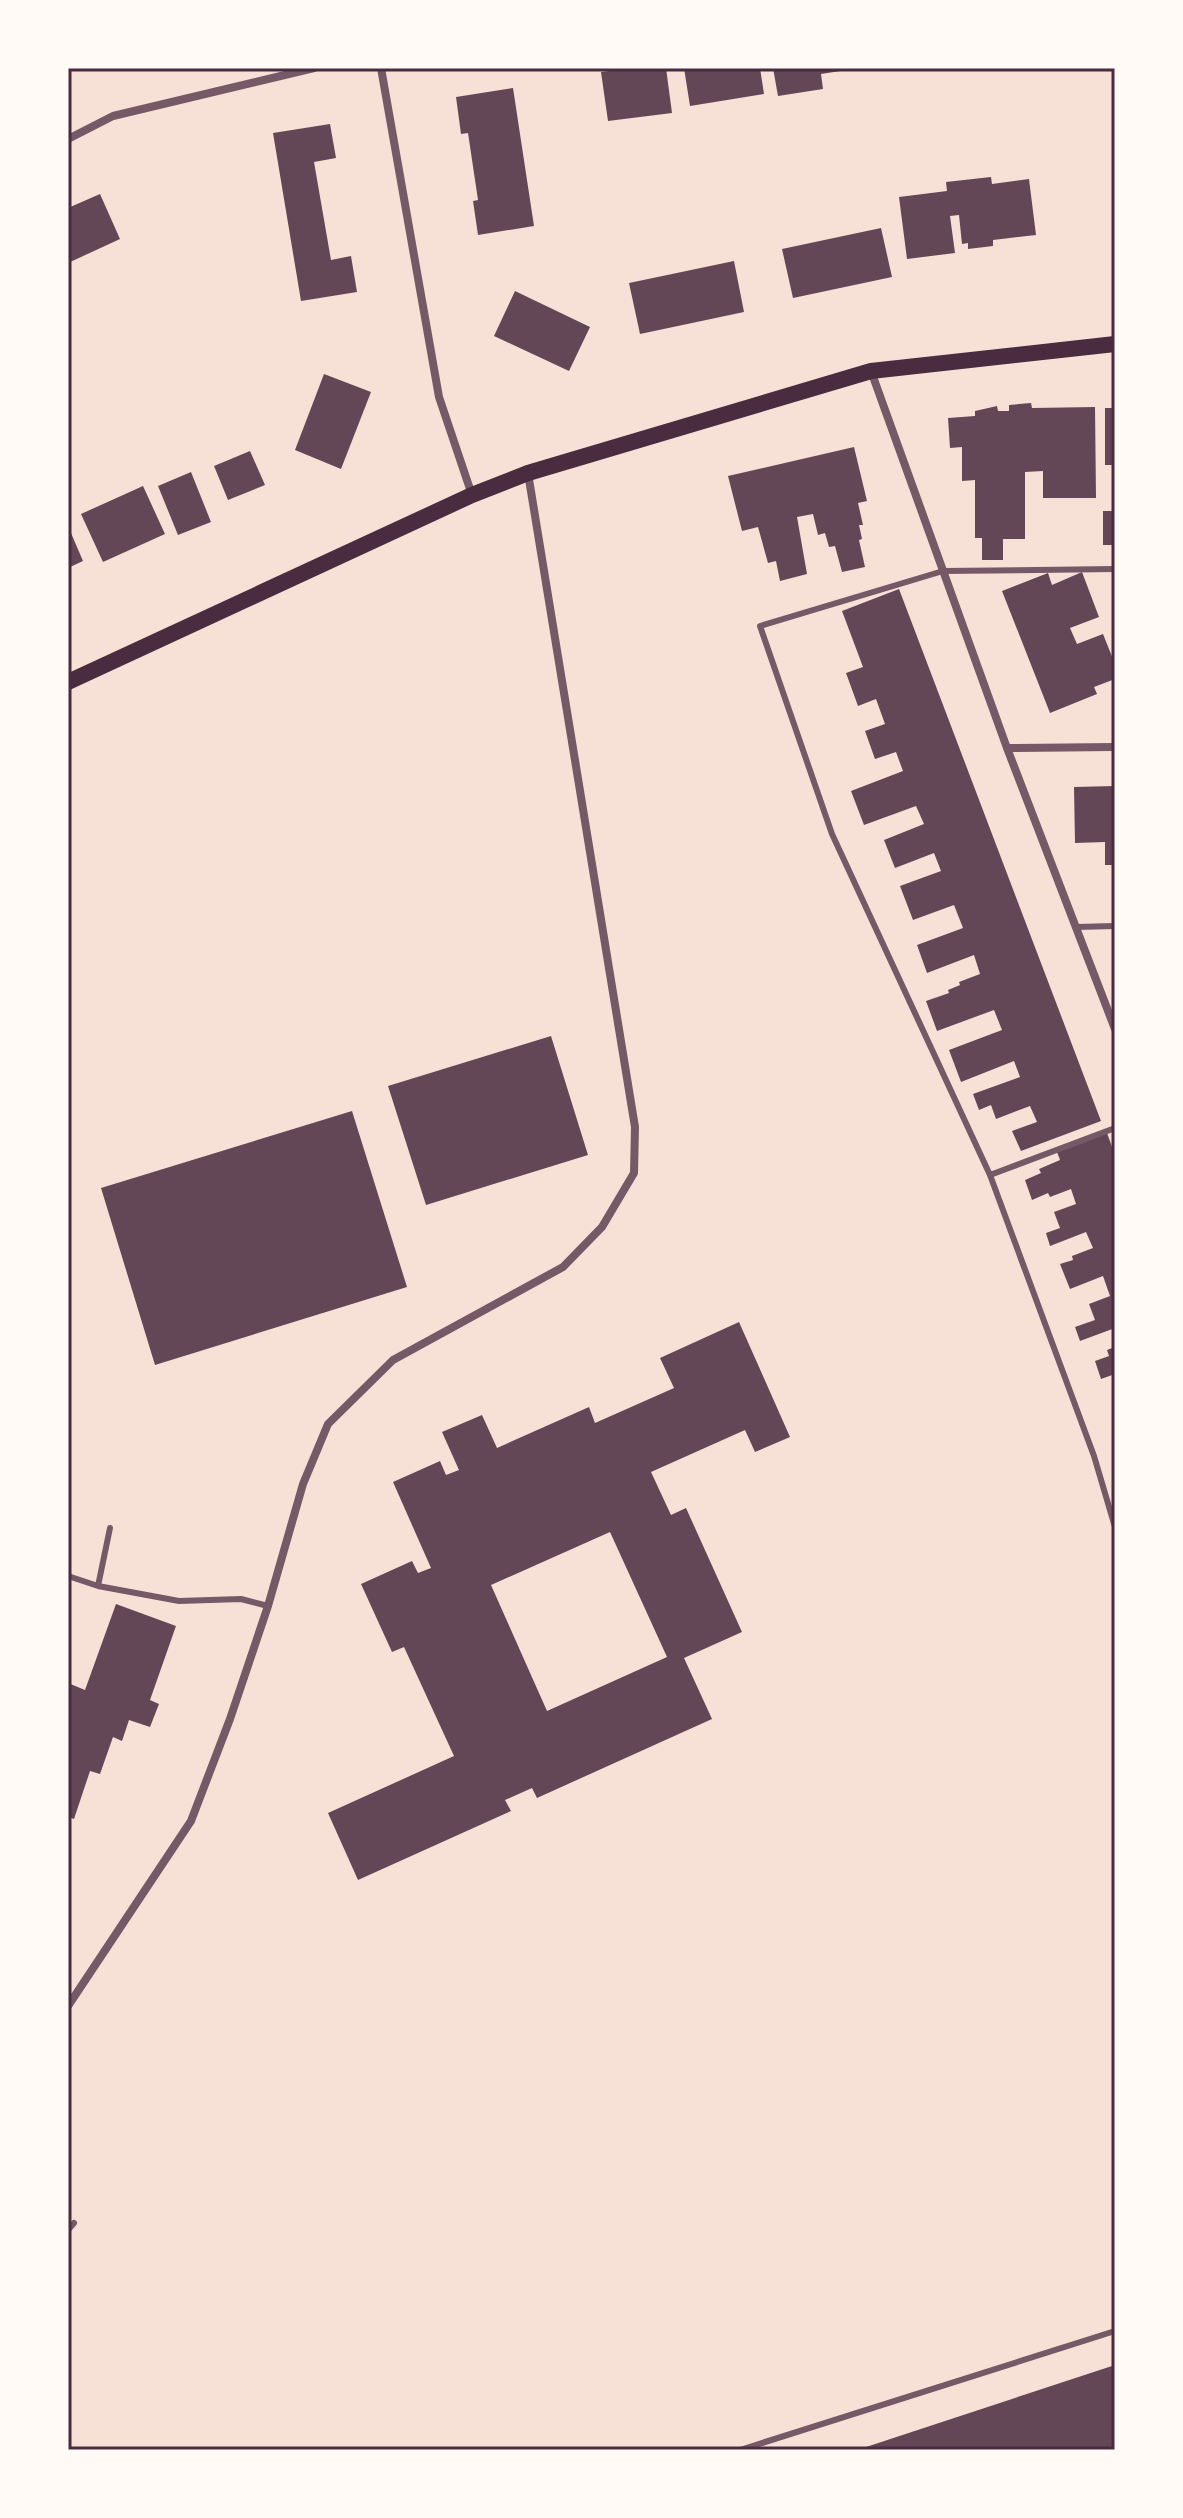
<svg xmlns="http://www.w3.org/2000/svg" width="1183" height="2518" font-family="Lora,serif">
<style>
.building{fill:#644757;fill-rule:evenodd}
.lines{fill:none;stroke-linecap:round;stroke-linejoin:round}
.service{stroke:#755966;stroke-width:6}
.minor{stroke:#755966;stroke-width:8}
.secondary{stroke:#4a2c40;stroke-width:16}
.neatline{fill:none;stroke:#4a2c40;stroke-width:3}
</style>
<rect width="100%" height="100%" fill="#f7e1d7"/>
<path class="building" d="M633 68H666L672 113 608 121 601 72Z
M684 68H760L764 94 690 106Z
M773 68H847V70L821 74 823 89 778 96Z
M513 88 534 226 478 235 473 201 478 200 468 133 461 134 456 97Z
M330 124 336 158 314 162 331 260 351 256 357 292 301 301 273 133Z
M991 177 992 184 1029 179 1036 235 993 240V246L968 249V243L962 244 959 215 950 216 955 253 907 259 899 197 947 191 946 182Z
M100 194 120 239 68 263V208Z
M881 228 892 277 793 298 782 249Z
M734 261 744 312 640 334 629 283Z
M515 291 590 327 569 371 494 336Z
M324 374 371 392 341 469 295 450Z
M1031 403 1032 408 1095 407 1096 498H1043V471L1025 472V539H1003V560H982V538H975V480L962 481V447L950 448 948 418 975 416V411L997 406 998 411H1009V405Z
M1105 408H1115V465H1105Z
M854 447 867 501 858 503 863 525H859L862 539 859 540 865 567 842 572 835 546 829 547 825 533 818 535 813 514 797 517 807 574 780 581 776 561 768 563 758 527 742 531 728 476Z
M250 451 265 485 228 500 214 466Z
M191 472 211 522 178 535 158 486Z
M143 486 165 534 103 562 81 514Z
M1103 511H1115V545H1103Z
M68 526 83 561 68 568Z
M1082 572 1099 617 1070 628 1077 644 1103 634 1115 664V679L1094 687 1097 694 1050 713 1002 591 1048 573 1052 585Z
M899 589 1101 1121 1021 1151 1012 1131 1037 1122 1030 1106 996 1119 991 1105 979 1110 973 1094 1020 1077 1014 1061 961 1082 949 1050 1002 1030 994 1010 937 1031 926 1001 949 993 948 990 960 985 959 982 980 974 974 955 927 973 917 945 963 928 954 905 913 920 900 886 941 871 934 853 895 868 884 840 924 824 916 806 864 825 851 791 903 771 896 752 875 759 865 731 885 724 876 699 858 706 846 673 863 667 842 611Z
M1115 786V865H1105V842L1075 843 1074 787Z
M551 1036 588 1155 426 1205 388 1086Z
M352 1111 407 1287 155 1365 101 1188Z
M1107 1133 1115 1155V1328L1080 1341 1075 1327 1095 1320 1089 1304 1110 1296 1103 1276 1070 1289 1060 1264 1073 1260 1072 1256 1093 1248 1086 1232 1050 1246 1046 1233 1060 1228 1054 1212 1076 1204 1071 1189 1050 1197 1048 1193 1032 1200 1025 1180 1041 1173 1039 1169 1060 1160 1057 1152Z
M739 1322 790 1437 755 1452 745 1430 651 1472 671 1515 686 1508 742 1632 684 1658 712 1719 537 1798 532 1788 505 1800 511 1811 358 1880 328 1813 454 1756 404 1647 392 1652 361 1584 412 1561 418 1573 431 1568 393 1482 440 1461 446 1475 459 1470 442 1432 482 1415 497 1448 589 1407 595 1423 674 1388 660 1358ZM610 1532 667 1657 547 1711 491 1585Z
M1115 1347V1374L1101 1379 1095 1361 1109 1356 1107 1350Z
M116 1604 176 1626 150 1700 159 1704 150 1727 129 1720 122 1741 113 1737 100 1774 90 1771 74 1819 68 1817V1683L85 1690Z
M1115 2365V2450H860V2449Z"/>
<g class="lines">
<path class="service" d="M1115 569 943 571 760 626 832 834 990 1175 1094 1456 1115 1527
M1076 927 1115 926
M990 1175 1115 1128
M68 1576 98 1586 179 1601 241 1599 268 1606
M98 1586 110 1528
M68 2230 74 2223
M740 2450 1115 2331"/>
<path class="minor" d="M381 68 439 397 472 495
M68 139 113 116 314 68
M871 371 1007 748 1115 1029
M1007 748 1115 747
M68 2006 191 1821 230 1719 268 1606 303 1484 328 1424 393 1360 563 1267 602 1227 634 1173 635 1127 528 473"/>
<path class="secondary" d="M68 682 472 495 528 473 871 371 1115 344"/>
</g>
<rect width="1183" height="2518" fill="none" stroke="#fffaf5" stroke-width="140"/>
<rect x="70" y="70" width="1043" height="2378" class="neatline"/>
</svg>
